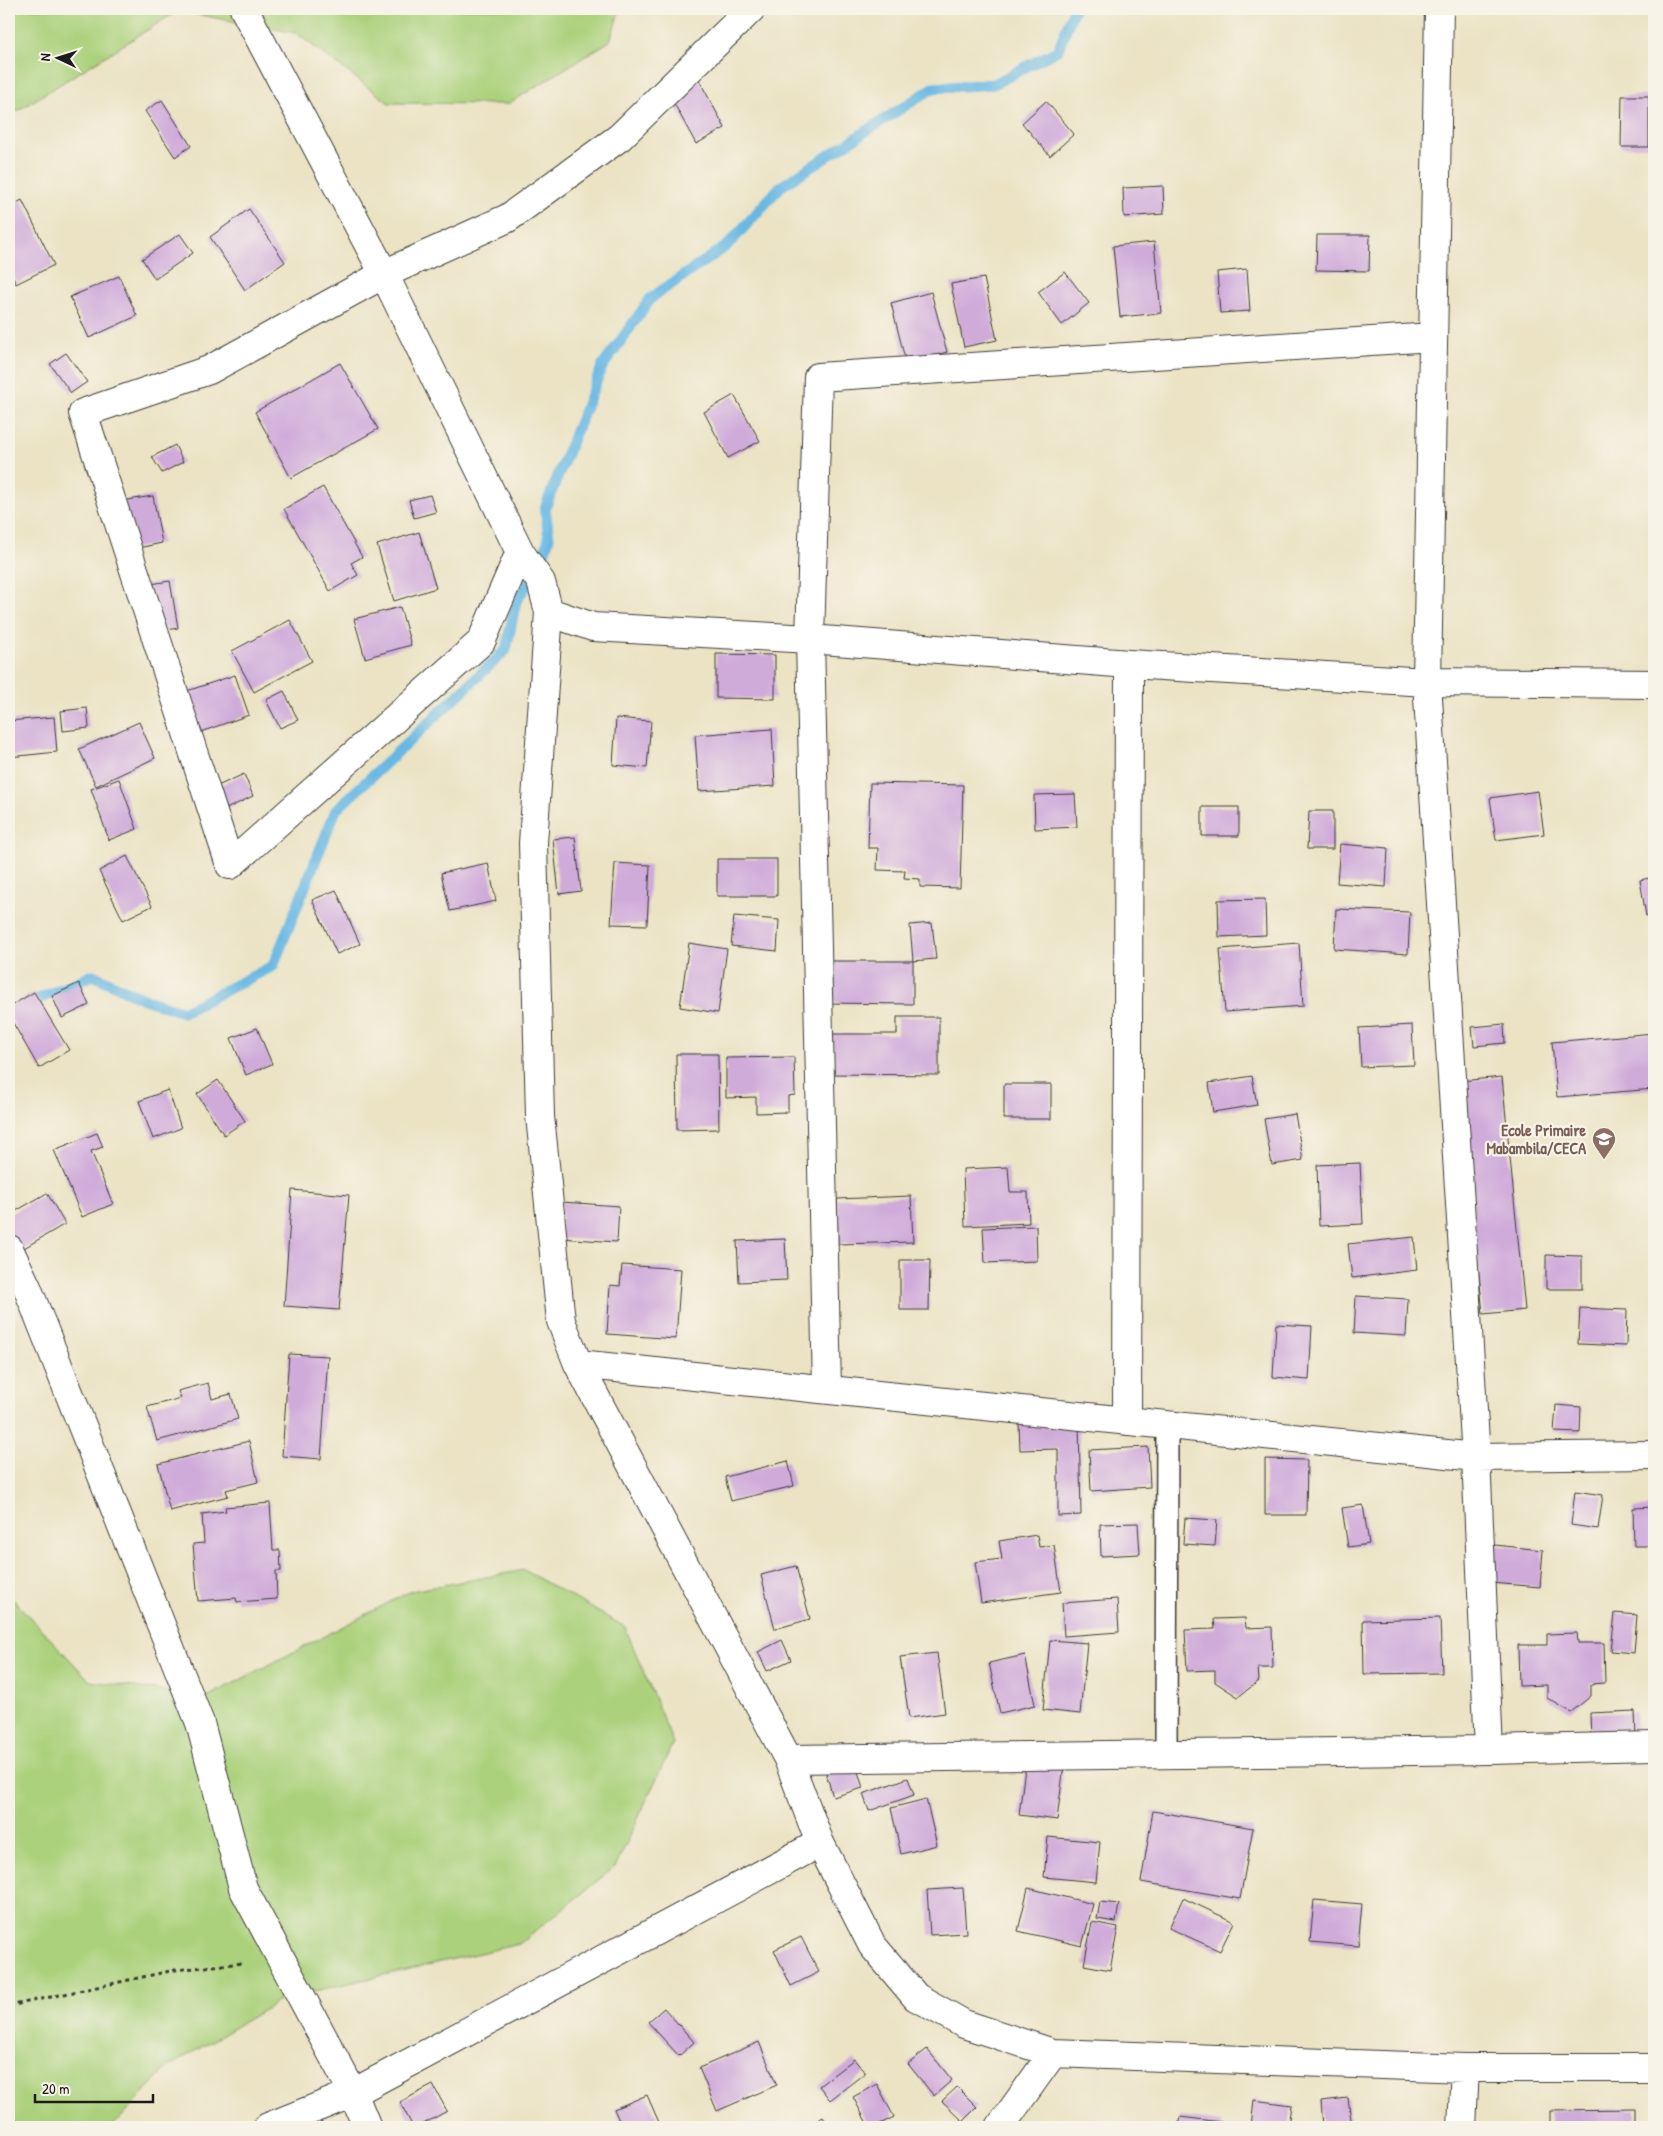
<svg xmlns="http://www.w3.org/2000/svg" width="1663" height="2136" font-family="'Patrick Hand',sans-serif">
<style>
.green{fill:#abd17b;stroke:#64764c}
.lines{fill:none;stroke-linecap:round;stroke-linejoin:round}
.stream{stroke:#68b8e3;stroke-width:11}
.building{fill:#cfabda}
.service-casing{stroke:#3b3a35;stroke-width:24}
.minor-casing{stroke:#3b3a35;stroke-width:30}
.path{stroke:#3b3a35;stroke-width:3;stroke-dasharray:4 4;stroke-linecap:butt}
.service{stroke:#fff;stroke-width:21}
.minor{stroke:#fff;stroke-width:28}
.labels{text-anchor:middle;stroke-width:4.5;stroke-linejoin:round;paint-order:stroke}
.education-label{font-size:16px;font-weight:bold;fill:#785e54;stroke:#f7f3e8;text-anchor:end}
</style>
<rect width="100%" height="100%" fill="#f7f3e8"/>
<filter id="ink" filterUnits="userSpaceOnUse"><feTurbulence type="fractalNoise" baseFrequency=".02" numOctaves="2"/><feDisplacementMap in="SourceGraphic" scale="10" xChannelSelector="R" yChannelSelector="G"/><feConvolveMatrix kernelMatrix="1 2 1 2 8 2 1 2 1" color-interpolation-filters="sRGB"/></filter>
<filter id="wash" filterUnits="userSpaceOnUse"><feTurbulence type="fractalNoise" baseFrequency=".0096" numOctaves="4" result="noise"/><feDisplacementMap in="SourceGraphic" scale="20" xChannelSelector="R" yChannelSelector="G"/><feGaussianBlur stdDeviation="1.12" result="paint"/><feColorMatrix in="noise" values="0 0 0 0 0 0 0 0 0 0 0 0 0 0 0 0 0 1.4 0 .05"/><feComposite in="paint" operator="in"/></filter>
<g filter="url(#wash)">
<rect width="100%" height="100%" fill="#ebe3c4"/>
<path class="green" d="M9 9H620L610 41 508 104 389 103 296 33 178 11 9 116Z
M524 1570 625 1627 673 1743 616 1866 519 1944 284 1998 168 2067 112 2127H9V1595L90 1681 207 1697 411 1591Z"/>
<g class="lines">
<path class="stream" d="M9 1012 93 975 141 998 183 1012 273 966 336 810 506 650 516 601 541 564 549 538 545 508 602 367 651 298 728 245 780 187 933 88 994 84 1058 50 1074 9"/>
</g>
<g id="blocks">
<path class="building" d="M699 80 725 128 696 144 670 96Z
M1622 96H1649V147H1621Z
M162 100 191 146 175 157 145 111Z
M1046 101 1074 134 1050 156 1022 123Z
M1163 186 1164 214 1124 217 1123 188Z
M22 200 54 265 16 284 9 268V207Z
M249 209 285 262 245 290 210 237Z
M180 234 193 253 155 279 142 259Z
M1317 235H1370L1369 271 1316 270Z
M1154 242 1161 313 1120 317 1113 246Z
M1247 269 1250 311 1220 313 1217 272Z
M1065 272 1089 303 1062 325 1038 292Z
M119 276 137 316 89 338 70 297Z
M984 278 997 340 964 347 951 284Z
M931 292 947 352 906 363 891 303Z
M66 353 87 382 71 393 50 364Z
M340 363 378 429 291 478 255 412Z
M734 395 760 441 728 458 704 412Z
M175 445 183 462 162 473 152 457Z
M323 487 362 557 351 563 358 575 330 591 284 509Z
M430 495 436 512 414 518 409 500Z
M153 496 162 543 124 551 115 502Z
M419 532 436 588 394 601 377 545Z
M170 581 178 628 145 634 137 586Z
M400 607 411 645 365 658 354 619Z
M290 620 312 661 254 692 232 651Z
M716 654 775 655V699L716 698Z
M235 675 249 715 192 735 178 694Z
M284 691 298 720 280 728 266 700Z
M87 708 89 728 63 731 61 711Z
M54 717 57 752 9 757V721Z
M616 718 651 721 647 768 613 765Z
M139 722 155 758 96 786 79 749Z
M772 729 775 786 699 791 695 735Z
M244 774 253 796 222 811 211 789Z
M119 779 137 829 109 840 91 789Z
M870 783 963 785 960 888 920 887V879L904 878 905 871 877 870 878 848H868Z
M1538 791 1544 834 1496 840 1490 798Z
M1075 794 1077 827 1035 829 1034 795Z
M1202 807H1239V836H1202Z
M1309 811H1333V849H1307Z
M575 837 581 891 559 894 553 839Z
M1340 844 1388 848 1386 887 1337 883Z
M127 856 152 906 123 920 99 871Z
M717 859H777V896H717Z
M488 863 496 901 450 911 441 873Z
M615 863 650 865 647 925 611 924Z
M1654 877V915L1646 916 1640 880Z
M336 890 360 944 337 954 312 900Z
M1265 899 1266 935 1219 937 1218 900Z
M1336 909 1410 912 1408 954 1334 949Z
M734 916 779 920 777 951 731 946Z
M932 923 936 959 913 961 910 925Z
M689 943 727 949 718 1013 680 1007Z
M1299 943 1303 1006 1225 1012 1220 949Z
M824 961H913V1004L823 1003Z
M79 983 89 1005 62 1018 52 996Z
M34 992 69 1050 39 1068 9 1016V1007Z
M897 1017H939V1075L832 1074V1034H897Z
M1504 1024 1505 1043 1474 1046 1472 1027Z
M1412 1025 1414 1065 1361 1067 1359 1028Z
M257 1028 272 1064 246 1075 231 1038Z
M1654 1033V1089L1557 1097 1552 1042Z
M676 1054H718L719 1129 677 1130Z
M794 1057 795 1095 788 1096V1112L756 1113V1097L726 1098V1058Z
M1252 1076 1257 1105 1213 1112 1209 1083Z
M1502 1077 1525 1310 1483 1314 1460 1081Z
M218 1080 245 1121 224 1135 197 1094Z
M1004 1084H1051V1119H1004Z
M168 1090 181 1128 153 1139 139 1101Z
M1295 1114 1303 1160 1272 1165 1264 1119Z
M97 1133 103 1147 91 1151 113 1204 82 1217 54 1150Z
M1360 1163 1363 1224 1319 1226 1317 1165Z
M1008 1167 1010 1192H1028L1029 1223 965 1226 963 1169Z
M292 1190 349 1195 339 1310 284 1306Z
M47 1193 65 1224 12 1255 9 1249V1215Z
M911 1196 913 1242 838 1244 837 1199Z
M562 1202 619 1206 617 1242 560 1238Z
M1036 1226 1037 1261 985 1263 983 1228Z
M1414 1237 1417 1270 1352 1278 1348 1244Z
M785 1239 787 1280 739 1282 737 1241Z
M1546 1255 1582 1256V1289H1546Z
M900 1260H930L929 1310H900Z
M622 1265 681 1269 676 1339 607 1334 610 1285 620 1286Z
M1356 1296 1408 1299 1406 1336 1354 1333Z
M1580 1308 1627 1310 1626 1346 1578 1344Z
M1276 1324 1312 1326 1309 1380 1273 1377Z
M289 1354 328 1356 321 1459 282 1456Z
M208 1383 212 1399 231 1394 238 1419 157 1441 147 1407 181 1398 178 1391Z
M1556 1405 1581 1407 1580 1433 1554 1432Z
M1079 1423 1081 1515 1058 1516V1449L1020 1450 1019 1424Z
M249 1441 258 1482 226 1490 228 1496 170 1511 158 1464Z
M1148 1447 1150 1487 1091 1491 1089 1450Z
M1265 1459 1307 1460 1306 1515H1265Z
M788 1461 794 1486 731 1501 725 1477Z
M1575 1491 1603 1495 1598 1529 1571 1525Z
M270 1503 273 1550H280L281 1571H276L277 1599 237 1602 236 1598 198 1601 193 1544 204 1543 202 1514 226 1511 225 1507Z
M1363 1505 1369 1544 1348 1547 1342 1508Z
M1654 1507V1546H1634L1633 1508Z
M1185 1518 1217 1520 1215 1546 1183 1544Z
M1138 1523 1140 1554 1101 1556 1100 1524Z
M1037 1535 1039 1547 1054 1545 1061 1592 981 1603 975 1562 1002 1559 999 1541Z
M1494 1545 1543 1550 1540 1587 1491 1583Z
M796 1566 810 1619 775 1629 761 1575Z
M1117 1599 1119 1632 1064 1636 1062 1603Z
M1615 1613 1637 1615 1634 1653 1611 1651Z
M1245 1618 1246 1628 1272 1627 1273 1668H1258L1259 1681 1238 1697 1215 1682V1670L1187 1671 1185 1630 1215 1629 1214 1619Z
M1440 1618 1442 1673 1364 1674 1363 1620Z
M1577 1633 1578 1643H1604L1605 1683 1591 1684V1696L1571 1712 1547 1698V1685L1519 1686 1518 1645H1547V1634Z
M782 1640 791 1660 767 1671 758 1652Z
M1050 1640 1087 1643 1080 1714 1043 1710Z
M937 1653 945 1713 909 1718 900 1657Z
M1025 1655 1035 1705 1000 1713 989 1663Z
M1635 1711 1636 1739 1591 1741 1590 1713Z
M1026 1760 1064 1765 1057 1820 1019 1815Z
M856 1765 863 1788 833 1797 826 1773Z
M908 1778 914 1795 869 1811 863 1794Z
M926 1799 937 1845 901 1854 891 1808Z
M1153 1811 1253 1828 1240 1899 1141 1882Z
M1048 1837 1100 1842 1096 1882 1044 1877Z
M963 1888 966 1933 930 1935 927 1890Z
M1028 1888 1093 1904 1082 1946 1018 1931Z
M1183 1898 1234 1922 1220 1951 1169 1928Z
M1314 1900 1362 1904 1358 1946 1310 1942Z
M1100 1902 1119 1904 1116 1922 1097 1919Z
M1092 1922 1118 1927 1110 1970 1084 1965Z
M801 1937 819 1972 791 1986 774 1950Z
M664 2008 694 2042 679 2056 648 2022Z
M759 2042 777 2085 717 2111 699 2068Z
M927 2049 952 2080 934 2096 908 2064Z
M854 2059 865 2073 830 2100 819 2086Z
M877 2084 894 2117 874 2127H869L853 2097Z
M433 2085 447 2111 418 2127H413L400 2102Z
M957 2087 977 2107 963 2121 942 2101Z
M647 2095 661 2127H622L614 2109Z
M1348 2098 1352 2127H1323L1321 2101Z
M1254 2100 1291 2105 1288 2127H1251Z
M1635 2109V2127H1536V2125H1550V2110Z
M823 2117 829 2127H805Z
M1180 2117 1222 2122 1221 2127H1178Z
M457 2123 459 2127H448Z"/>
</g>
</g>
<g filter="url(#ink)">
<use href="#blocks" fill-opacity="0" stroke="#3b3a35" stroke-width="1"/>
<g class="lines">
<g class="service-casing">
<path id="service" d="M1166 1755 1167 1425"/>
</g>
<g class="minor-casing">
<path id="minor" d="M244 9 384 274 520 552 541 582 549 612 593 627 810 639 1129 664 1427 682 1654 684
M1439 9 1427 682 1476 1457 1489 1750
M520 552 481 642 230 865 83 413 209 370 384 274 508 218 620 137 751 9
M549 612 533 843 540 1116 561 1321 578 1364 788 1759 820 1843 872 1945 916 1997 964 2024 1053 2053 1465 2068H1654
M9 1249 27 1287 200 1723 243 1888 353 2093 367 2127
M578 1364 1476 1457 1654 1455
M827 1389 810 639 818 377 1433 337
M1127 1421 1129 664
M788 1759 1489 1750 1654 1746
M268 2127 353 2093 820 1843
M1000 2127 1053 2053
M1462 2127 1465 2068"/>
</g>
<path class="path" d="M9 2006 175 1970 243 1963"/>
<use href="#service" class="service"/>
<use href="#minor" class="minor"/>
</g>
</g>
<defs>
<g id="school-pin" transform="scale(1.25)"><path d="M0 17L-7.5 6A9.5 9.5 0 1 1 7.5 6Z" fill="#8d6e63" stroke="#f7f3e8"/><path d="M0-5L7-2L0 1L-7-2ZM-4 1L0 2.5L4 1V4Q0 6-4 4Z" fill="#fff"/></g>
</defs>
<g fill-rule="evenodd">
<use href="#school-pin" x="1604" y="1139"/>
</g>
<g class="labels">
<g class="education-label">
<text x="1586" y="1136">Ecole Primaire<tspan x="1586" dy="18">Mabambila/CECA</tspan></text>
</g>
</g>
<rect width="1663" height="2136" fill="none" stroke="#f7f3e8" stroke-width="30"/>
<g transform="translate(58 58) rotate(274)" stroke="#f7f3e8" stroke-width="4" paint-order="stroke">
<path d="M0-4L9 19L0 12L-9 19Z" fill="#1c1c1c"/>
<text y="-8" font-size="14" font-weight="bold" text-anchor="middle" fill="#1c1c1c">N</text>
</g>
<path d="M35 2094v8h118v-8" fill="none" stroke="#1c1c1c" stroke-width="2.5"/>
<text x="42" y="2094" font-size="15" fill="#1c1c1c" stroke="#f7f3e8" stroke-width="4" paint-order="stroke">20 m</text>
</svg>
